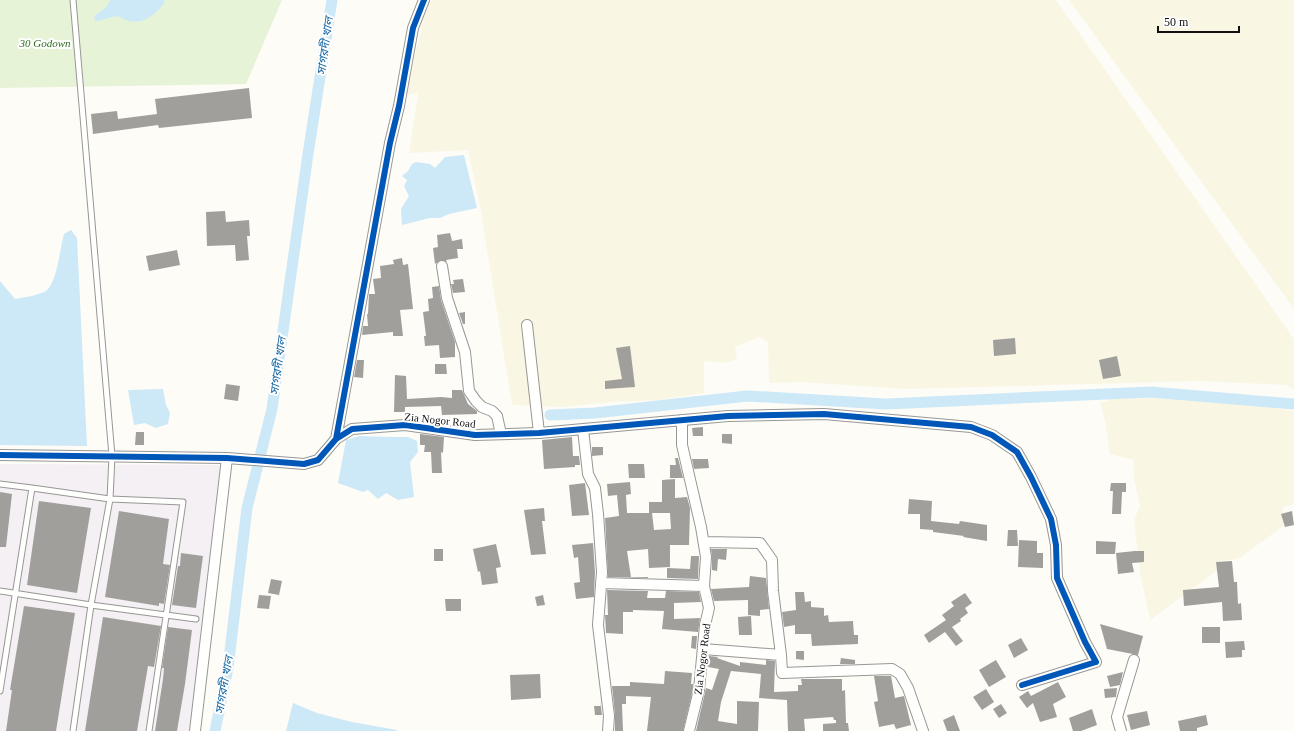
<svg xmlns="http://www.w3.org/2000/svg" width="1294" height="731" font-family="'Times New Roman','Noto Sans Bengali',serif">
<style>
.industrial{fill:#f5f0f3}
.farmland{fill:#f9f7e4}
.green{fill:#e7f3d7}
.water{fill:#cde8f7}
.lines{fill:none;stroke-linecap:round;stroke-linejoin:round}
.canal{stroke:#cde8f7;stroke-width:11}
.building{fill:#a19f9c;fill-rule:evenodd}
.lane-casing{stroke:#979795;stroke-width:7}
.street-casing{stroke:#979795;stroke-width:12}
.lane{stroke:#fffffe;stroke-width:5}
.street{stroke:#fffffe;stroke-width:10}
.cycleway-casing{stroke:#fff;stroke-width:8}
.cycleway{stroke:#0057b8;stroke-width:6}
.labels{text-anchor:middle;stroke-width:4;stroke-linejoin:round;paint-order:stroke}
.park-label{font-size:11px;font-style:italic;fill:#2f6b1f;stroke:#fff}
.street-label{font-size:11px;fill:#111;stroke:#fff}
.water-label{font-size:12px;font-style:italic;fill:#1768a6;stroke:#fff}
</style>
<rect width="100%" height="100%" fill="#fdfcf7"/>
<path class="industrial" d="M0 464 225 465 190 731H0Z"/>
<path class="farmland" d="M432 0H1056L1294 339V390L1288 385 1197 381 906 389 801 382 769 383 768 342 759 337 735 347 737 359 724 363 704 361V393L660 400 611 402 564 407 512 405 480 206 468 150 409 153 418 93 405 95 426 11Z
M1069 0H1294V309Z
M1159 398 1218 400 1268 406 1294 411V504L1282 507 1286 524 1238 559 1218 561V570L1150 620 1140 573 1134 520 1140 506 1134 479 1133 460 1110 454 1105 421 1100 402H1106L1110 399Z"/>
<path class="green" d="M0 0H282L246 84 0 88Z"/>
<path class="water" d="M110 0H162L165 1C155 18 136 29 118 16 110 17 104 20 96 21L94 18C100 8 104 14 110 0Z
M464 155 477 208 449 214 440 218H430L402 225 401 209 409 196 404 186 407 180 402 176 408 171 412 164 416 162 430 164 435 168 445 157Z
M71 230 77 238 87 446 0 445V281L15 299C26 297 36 296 46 291 57 283 60 248 64 234Z
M163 389 166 405 170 413 168 424 156 428 145 423 134 425 128 390Z
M359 436 393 437H408L417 441 418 452 410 462 414 497 398 500 386 493 378 499 368 490 363 492 338 483 346 440Z
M293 703 317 713 352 722 397 730V731H286Z"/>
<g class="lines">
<path class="canal" d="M550 415 595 413 747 396 886 404 1151 392 1294 404
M215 731 228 668 247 508 272 409 308 154 332 0"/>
</g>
<path class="building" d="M249 88 252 118 159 128 158 125 93 134 91 114 117 111 118 119 157 114 155 99Z
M225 211 226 222 249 220 250 236H247L249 260 236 261 235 245 207 246 206 212Z
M450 233 452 241 462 239 463 249H457L458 258 446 260 447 262 441 260 435 264 433 248 438 247 437 235Z
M177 250 180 265 149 271 146 256Z
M402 258 403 265 408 264 413 309 400 310 403 336H393V332L362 335 363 326H368L367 314H368L369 294H375L373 279 381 278 380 266 394 264 393 260Z
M463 279 465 292 453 293 451 284H454L453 280Z
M439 286 441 300 455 342V357L440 358 439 345 425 346 424 336H426L423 312 429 311 428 299 433 298 432 287Z
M465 312V324H463L459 313Z
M1015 338 1016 354 994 356 993 340Z
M630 346 635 387 605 389V381L622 379 616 348Z
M1117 356 1121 376 1103 379 1099 360Z
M357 360H364L363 378 354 377Z
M435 364H446L447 374H435Z
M395 375 406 376 407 399 441 397 452 398V390H462L468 404 477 411V414L442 415 441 406 405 407V412H394Z
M226 384 240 386 238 401 224 399Z
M703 427V436H693L692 428Z
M136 432H144V445H135Z
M420 434 444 437 443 453 441 452 442 473H432L431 452H424L425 445H420Z
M722 434H732V444L722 443Z
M572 437 573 456H579L580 465H575V467L544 469 542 440Z
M592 447H603V455L592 456Z
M675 458H678L683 478H670V465H676Z
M692 459H708L709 468 694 469Z
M628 464H644L645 478H629Z
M675 479V498L687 497 690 508 689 545H670V567L649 568 648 549 627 551 631 577H648V578L608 577 605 518 619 516 617 495 608 496 607 484 630 482 631 494 626 495 627 513H649V502H662V480ZM652 513H670L671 529 654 530Z
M585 483 589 515 572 516 569 485Z
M1111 483H1126V492H1122L1121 514H1112L1113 491H1110Z
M0 492 12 494 6 547H0Z
M909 499 932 501 931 521 959 524 960 521 987 525V541L963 537 964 536 933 532V530L920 529V514H908Z
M39 501 91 508 77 593 27 585Z
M544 508 545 521H542L546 554 531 555 524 510Z
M119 511 169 519 163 564 170 565 164 604 159 603V606L105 597Z
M1292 511 1294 525 1285 527 1281 514Z
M1008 530H1017L1018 546H1007Z
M1019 540 1037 541V553H1043V568L1018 567Z
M1096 541 1116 542 1115 554H1096Z
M593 543 595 572 594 597 576 599 574 583 580 582 578 557 574 558 572 545Z
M496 544 501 567 496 568 498 583 482 585 480 571 478 572 473 549Z
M434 549H443V561H434Z
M711 549H727L726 560 718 559 717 571 712 570V557Z
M1135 551H1144V562L1132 563 1134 572 1118 574 1116 553Z
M181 553 203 556 196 608 172 605 178 566H180Z
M691 556H699L698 579 667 578V568L690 569Z
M1232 561 1234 582H1237L1238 604 1241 603 1242 620 1223 621 1222 602 1184 606 1183 590 1219 587 1216 562Z
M750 576 766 578 769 609 760 610V616L748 615V600L714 601 711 589 749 587Z
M271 579 282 581 279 595 268 593Z
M607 590 648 591 647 598H665L666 591 699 592 701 602 674 603V619L700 618 698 632 662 629 664 611 633 610V612H623V634L606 633 605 615H608Z
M795 592H804L805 602 811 601V607L824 608V616L828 615 829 622 853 621 854 635H858V644L812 646 811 634H795V625L784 627 782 612 796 610Z
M965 593 972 603 965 608 968 613 960 619 961 621 952 627 963 641 956 646 945 632 929 643 924 635 946 620 942 615 954 606 951 602Z
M259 595 271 596 269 609 257 608Z
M543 595 545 605 537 606 535 597Z
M445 599H461V611H446Z
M24 606 75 613 56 731H6L12 690H10Z
M751 616 752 635H739L738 617Z
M103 617 161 626 154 667 148 666 137 731H85Z
M1100 624 1143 636 1138 655 1107 649Z
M168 627 192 630 185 684 177 731H155L163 679 164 668H162Z
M1202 627H1220V643H1202Z
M692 636H697L696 649 691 648Z
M1021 638 1028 650 1014 658 1008 645Z
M1244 641 1245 650H1242V657L1226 658 1225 642Z
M796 651H804V660L796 659Z
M709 656 718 657 717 658 740 666V662L766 665V660L775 661 774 692 798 691V685H802L801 679H842V691L845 690 846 723H848L849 731H823V724L836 723V720H834L833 717 804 719 805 731H788L787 700 759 698 761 674 731 671 721 702 718 721 737 724V701L759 702 758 731H696L706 688 712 690 719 669 708 667Z
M841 658 855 660V664H840Z
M996 660 1006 677 989 687 979 670Z
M665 671 692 673 691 684H693V689L683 731H647L651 697 626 696V704H622L623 731H615V715L612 686H630V682L664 684Z
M1123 672 1120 685 1110 687 1107 676Z
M540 674 541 698 511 700 510 675Z
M874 676H891L895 698 904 696 911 725 896 729 894 724 879 727 874 702 878 701Z
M1058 682 1066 697 1053 704 1057 717 1040 722 1033 703 1027 708 1019 697 1028 691 1031 696Z
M1117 688 1116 697 1105 698 1104 689Z
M986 689 994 702 982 710 973 697Z
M600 700 602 715H595L594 706H601Z
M1001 704 1007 713 999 718 993 709Z
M1092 709 1097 725 1081 731H1073L1069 718Z
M1147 711 1150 725 1131 730 1127 715Z
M954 715 960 731H947L943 720Z
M1206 715 1208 725 1197 728V731H1180L1178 721Z"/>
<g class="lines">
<g class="lane-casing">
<path id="lane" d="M73 0 112 456 110 499 91 605 73 731
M0 484 32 488 110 499 183 502 149 731
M0 591 91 605 196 619
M0 691 32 488"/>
</g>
<g class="street-casing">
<path id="street" d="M442 266 447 298 465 352 469 391 476 401 482 407 492 411 497 416 501 434
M527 325 539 433
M682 420V445L701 527 706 557 704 586 709 608 705 625 699 690 689 731
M583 429 588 474 595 488 598 514 602 572 598 625 609 716 608 731
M336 439 390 143 399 106 413 28 424 0
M0 455 227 458 304 464 318 460 336 439 352 429 405 425 475 435 539 433 728 416 824 414 971 427 992 435 1017 452 1031 477 1051 519 1056 545 1057 578 1085 642 1096 662 1022 685
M704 542 760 543 772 560 773 591 781 655 782 673 892 669 900 674 908 688 923 731
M601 583 704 586
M703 649 781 655
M195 731 227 458
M1121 731 1117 717 1134 660"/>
</g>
<use href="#lane" class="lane"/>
<use href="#street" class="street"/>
<g class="cycleway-casing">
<path id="cycleway" d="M336 439 390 143 399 106 413 28 424 0
M0 455 227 458 304 464 318 460 336 439 352 429 405 425 475 435 539 433 728 416 824 414 971 427 992 435 1017 452 1031 477 1051 519 1056 545 1057 578 1085 642 1096 662 1022 685"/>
</g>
<use href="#cycleway" class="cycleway"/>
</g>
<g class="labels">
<g class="park-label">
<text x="45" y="47">30 Godown</text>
</g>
<g class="street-label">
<text transform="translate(440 420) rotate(6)" y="4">Zia Nogor Road</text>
<text transform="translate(702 659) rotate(-83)" y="4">Zia Nogor Road</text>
</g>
<g class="water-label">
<text transform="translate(325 46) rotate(-82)" y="4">সাগরদী খাল</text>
<text transform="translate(278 366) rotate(-82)" y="4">সাগরদী খাল</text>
<text transform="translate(224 685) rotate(-80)" y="4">সাগরদী খাল</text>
</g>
</g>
<path d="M1158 26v6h81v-6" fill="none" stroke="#111111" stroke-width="2"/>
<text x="1164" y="26" font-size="12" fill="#111111" stroke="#ffffff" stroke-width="3" paint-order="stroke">50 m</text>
</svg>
